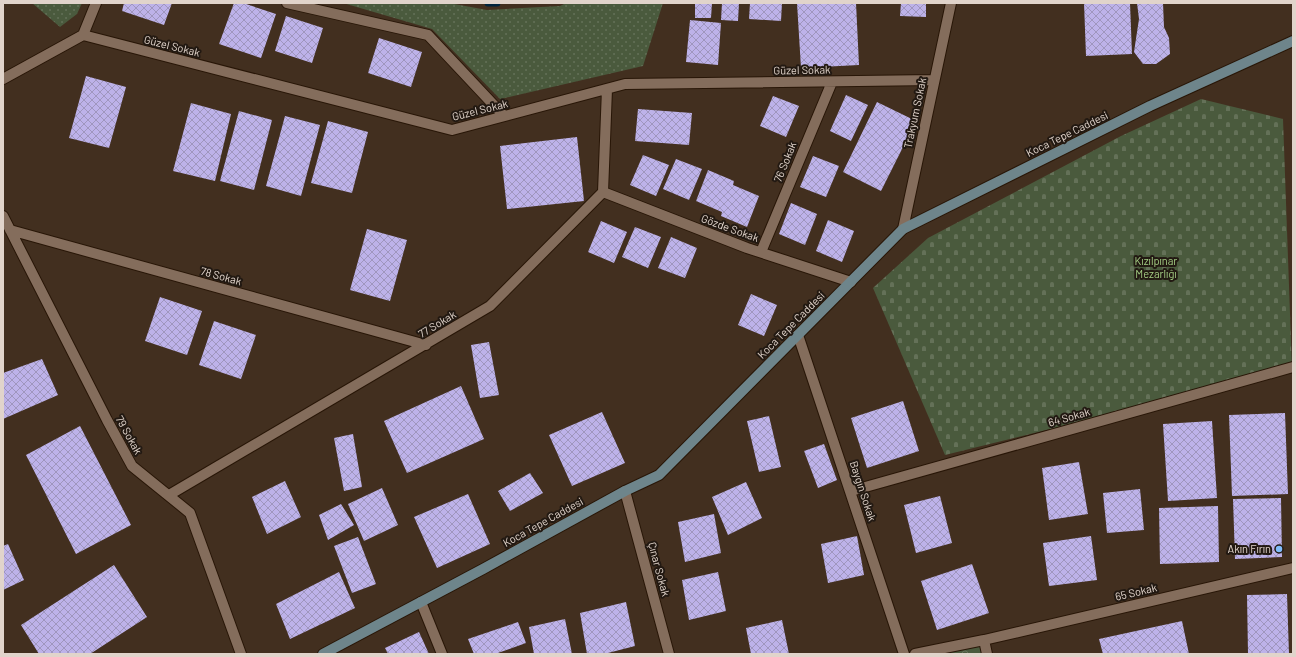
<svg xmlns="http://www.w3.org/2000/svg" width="1296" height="657" font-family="Barlow,sans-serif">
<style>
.grass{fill:url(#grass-dots)}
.cemetery{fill:url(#cemetery-stones)}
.park{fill:url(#park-crowns)}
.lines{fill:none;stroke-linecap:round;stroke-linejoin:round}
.stream{stroke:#00233c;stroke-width:7}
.building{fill:url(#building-cross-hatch)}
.street-casing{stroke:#281607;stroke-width:12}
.secondary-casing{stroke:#281607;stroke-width:12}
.street{stroke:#846d5c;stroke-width:10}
.secondary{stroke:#6e858b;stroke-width:10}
.poi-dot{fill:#81bdfa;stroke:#221912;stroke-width:1.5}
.labels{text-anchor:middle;stroke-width:4;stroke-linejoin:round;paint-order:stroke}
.street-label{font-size:11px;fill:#e1d4cb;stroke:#221912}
.park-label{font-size:11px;fill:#a5cf85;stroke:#221912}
.poi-label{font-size:11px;fill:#e1d4cb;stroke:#221912;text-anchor:end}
</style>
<defs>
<pattern id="grass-dots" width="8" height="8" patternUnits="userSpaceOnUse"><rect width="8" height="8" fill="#4a5a3d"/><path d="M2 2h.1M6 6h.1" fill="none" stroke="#647158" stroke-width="1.8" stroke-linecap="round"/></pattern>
<pattern id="cemetery-stones" width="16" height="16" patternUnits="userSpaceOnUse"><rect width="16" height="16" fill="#4a5a3d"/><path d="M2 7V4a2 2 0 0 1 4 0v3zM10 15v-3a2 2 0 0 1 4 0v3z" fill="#647158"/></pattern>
<pattern id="park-crowns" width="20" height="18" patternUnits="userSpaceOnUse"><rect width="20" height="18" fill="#4a5a3d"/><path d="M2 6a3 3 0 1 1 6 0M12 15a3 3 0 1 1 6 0" fill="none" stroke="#647158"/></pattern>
<pattern id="building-cross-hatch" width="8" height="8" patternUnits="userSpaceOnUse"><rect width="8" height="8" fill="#bdb2e9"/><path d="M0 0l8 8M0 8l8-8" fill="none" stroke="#9f96be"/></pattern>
</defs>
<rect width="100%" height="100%" fill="#422f1f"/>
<path class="grass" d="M32 3H82L77 14 60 27Z
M343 3H449L487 10 560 6 566 3H663L643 66 500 99 432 29Z"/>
<path class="cemetery" d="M1201 99 1283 119 1292 369 945 455 873 288 928 238 1121 136Z"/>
<path class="park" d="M984 640 987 654H915Z"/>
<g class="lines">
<path class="stream" d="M488 3H497"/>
</g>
<path class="building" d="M124 3H172L164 25 122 11Z
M234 3H243L276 14 261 58 219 44Z
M695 3H712L711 18H695Z
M722 3H739L738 21 721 20Z
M750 3H782L781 21 749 19Z
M797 3H856L859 65 801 68Z
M901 3H926V17L900 16Z
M1084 3H1130L1132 54 1086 56Z
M1137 3H1163L1164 27 1169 38 1170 54 1156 64H1143L1134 52 1139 19Z
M286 16 323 28 312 63 275 51Z
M690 20 721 23 718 65 686 62Z
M379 38 422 52 411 87 368 73Z
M86 76 126 87 109 148 69 138Z
M846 95 868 105 851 141 830 131Z
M773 96 799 106 786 137 760 126Z
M877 102 916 121 881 191 843 172Z
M191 103 231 114 215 181 173 171Z
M638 109 692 113 689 145 635 141Z
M239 111 272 120 254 190 220 181Z
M285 116 320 125 301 196 266 186Z
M328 121 368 132 352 193 311 183Z
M577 137 584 201 507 209 500 146Z
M643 155 669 165 656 196 630 185Z
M813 156 839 166 826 197 800 187Z
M676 159 702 169 689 200 663 189Z
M708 170 734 181 733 185 759 196 747 227 721 216 722 212 696 201Z
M791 203 817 214 805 245 779 234Z
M828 220 854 231 842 262 816 251Z
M601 221 627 232 614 263 588 252Z
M635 227 661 237 648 268 622 257Z
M367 229 407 240 390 301 350 290Z
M671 237 697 248 685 278 658 268Z
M751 294 777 305 764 336 738 325Z
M160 297 202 311 187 355 145 341Z
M214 321 256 335 241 379 199 365Z
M489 342 499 395 480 398 471 345Z
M42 359 58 395 3 419V373Z
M461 386 484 439 407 473 384 421Z
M903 401 919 451 867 468 851 418Z
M602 412 625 463 572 486 549 435Z
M1285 413 1288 494 1232 496 1229 415Z
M769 416 781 467 759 472 747 421Z
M1212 421 1217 498 1168 501 1163 424Z
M80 426 131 525 76 554 26 455Z
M353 434 362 487 344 491 334 438Z
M824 444 837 480 818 488 804 451Z
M1079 462 1088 514 1049 520 1042 468Z
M530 473 543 493 510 511 498 491Z
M285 481 301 517 267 534 252 497Z
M746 482 762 518 728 535 712 497Z
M382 488 398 525 364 541 348 504Z
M1140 489 1144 530 1107 533 1103 493Z
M468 494 490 544 437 568 414 517Z
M940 496 952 543 916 553 904 505Z
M1281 498 1282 557 1235 559 1233 499Z
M341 504 354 525 328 540 319 515Z
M1218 506 1219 562 1160 564 1159 508Z
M714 514 721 553 685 562 678 522Z
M857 536 864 575 828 583 821 544Z
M1091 536 1097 580 1049 586 1043 543Z
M358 537 376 584 352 593 334 546Z
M8 544 24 580 3 590V546Z
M972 564 989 613 937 630 921 581Z
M114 565 147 617 90 654H39L21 625Z
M339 572 355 608 290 639 276 604Z
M718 572 726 611 689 620 682 580Z
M1287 594 1289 654H1248L1247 595Z
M626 602 635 646 604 654H587L580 613Z
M565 619 572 654H534L529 627Z
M782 620 789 654H751L746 628Z
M1182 621 1189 654H1103L1099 639Z
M518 622 526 643 495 654H474L468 639Z
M419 632 429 654H388L385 648Z"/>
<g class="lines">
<g class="street-casing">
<path id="street" d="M287 3 428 35 504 116
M83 35 96 3
M3 79 83 35 452 130 625 84 934 80
M603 192 747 248 851 282
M3 216 107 420 132 466 190 513 241 654
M903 229 951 3
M10 230 426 345
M761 252 832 82
M798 335 904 654
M625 491 669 654
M851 491 1293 367
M169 495 490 306 603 192 607 89
M421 602 442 654
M984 640 987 654
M915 654 984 640 1293 568"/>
</g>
<g class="secondary-casing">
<path id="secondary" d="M323 654 483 569 625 491 659 475 903 229 1150 106 1293 41"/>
</g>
<use href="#street" class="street"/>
<use href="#secondary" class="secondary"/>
</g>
<circle class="poi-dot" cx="1279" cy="549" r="4"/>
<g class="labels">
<g class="street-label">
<text transform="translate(172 46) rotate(14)" y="4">Güzel Sokak</text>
<text transform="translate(802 70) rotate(-1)" y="4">Güzel Sokak</text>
<text transform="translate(480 110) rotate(-14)" y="4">Güzel Sokak</text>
<text transform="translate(915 113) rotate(-78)" y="4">Trakyum Sokak</text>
<text transform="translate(1067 134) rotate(-26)" y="4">Koca Tepe Caddesi</text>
<text transform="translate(785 162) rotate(-68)" y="4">76 Sokak</text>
<text transform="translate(730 228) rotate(20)" y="4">Gözde Sokak</text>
<text transform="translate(221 276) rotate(15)" y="4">78 Sokak</text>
<text transform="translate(437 324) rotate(-31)" y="4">77 Sokak</text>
<text transform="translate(791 325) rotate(-45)" y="4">Koca Tepe Caddesi</text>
<text transform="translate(1069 417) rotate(-16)" y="4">64 Sokak</text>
<text transform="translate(129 435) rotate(61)" y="4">79 Sokak</text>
<text transform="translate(863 491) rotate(72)" y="4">Baygın Sokak</text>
<text transform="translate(543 522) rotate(-29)" y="4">Koca Tepe Caddesi</text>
<text transform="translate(659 569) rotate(75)" y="4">Çınar Sokak</text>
<text transform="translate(1136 592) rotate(-13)" y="4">65 Sokak</text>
</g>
<g class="park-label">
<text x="1156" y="265">Kızılpınar<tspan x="1156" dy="13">Mezarlığı</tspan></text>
</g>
<g class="poi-label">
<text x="1271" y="553">Akın Fırın</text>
</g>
</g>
<rect width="1296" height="657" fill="none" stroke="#e1d4cb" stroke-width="8"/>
</svg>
